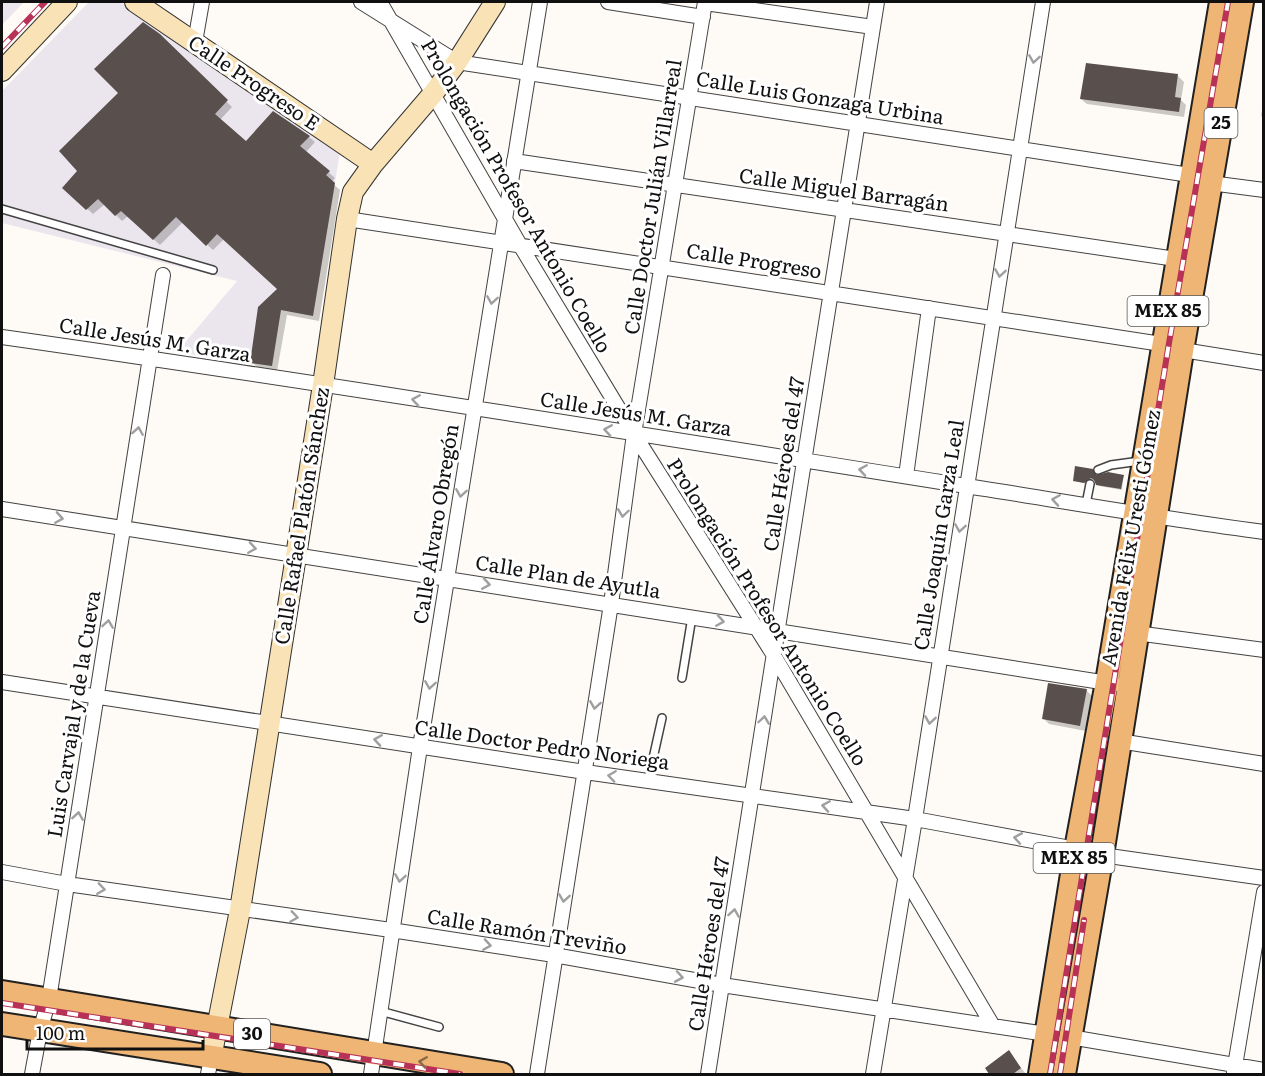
<svg xmlns="http://www.w3.org/2000/svg" width="1265" height="1076" font-family="Literata,serif">
<style>
.industrial{fill:#ebe6ee}
.shadow{fill:#0003}
.building{fill:#594f4d}
.lines{fill:none;stroke-linecap:round;stroke-linejoin:round}
.lane-casing{stroke:#434343;stroke-width:10}
.street-casing{stroke:#434343;stroke-width:16}
.secondary-casing{stroke:#323232;stroke-width:22}
.primary-casing{stroke:#212121;stroke-width:26}
.lane{stroke:#fff;stroke-width:7}
.street{stroke:#fff;stroke-width:14}
.secondary{stroke:#f9e2b5;stroke-width:20}
.primary{stroke:#efb574;stroke-width:22}
.rail-casing{stroke:#b83156;stroke-width:6}
.rail{stroke:#fff;stroke-width:4;stroke-dasharray:11;stroke-linecap:butt}
.oneway{stroke:#9f9f9f}
.oneway2{stroke:#8b6b47}
.labels{text-anchor:middle;stroke-width:6;stroke-linejoin:round;paint-order:stroke}
.shield{fill:#fff;stroke:#585858;stroke-width:1.5}
.shield-label{font-size:18px;font-weight:bold;fill:#101010}
.street-label{font-size:20px;fill:#101010;stroke:#fff}
</style>
<rect width="100%" height="100%" fill="#fefaf5"/>
<path class="industrial" d="M2 2H24L2 25Z
M89 2H120L340 152 313 316 281 310 272 366 177 352 237 281 2 223V91Z"/>
<path class="shadow" d="M159 35 232 107 220 120 246 143 309 137 315 142 306 152 335 178 331 182 340 190 319 321 287 315 277 371 258 368 252 362 279 289 224 239 213 250 183 222 160 245 128 216 122 221 105 204 93 214 70 193 79 171 120 93Z
M1178 76 1184 82 1181 100 1186 105 1184 117 1087 104 1081 99Z
M1264 99V118L1261 116Z
M1123 476 1122 490 1099 486 1093 479 1086 484 1074 480 1097 477Z
M1086 690 1092 696 1086 731 1049 724 1043 718Z
M1008 1052 1026 1074H990L987 1069Z"/>
<path class="building" d="M143 22 160 34 228 100 215 114 246 141 273 111 310 136 300 146 330 171 326 175 335 183 313 316 281 310 272 366 250 363 258 307 277 289 217 234 206 246 176 217 153 240 121 211 115 216 98 199 86 210 62 188 77 171 59 151 118 93 94 69Z
M1086 63 1178 74 1175 97 1181 98 1179 112 1080 99Z
M1075 466 1093 469 1097 475 1108 472 1124 475 1121 489 1096 485 1094 480 1091 478 1084 483 1073 481Z
M1048 683 1087 689 1080 726 1042 719Z
M1009 1050 1021 1068 1013 1074H989L985 1068Z"/>
<g class="lines">
<g class="lane-casing">
<path id="lane" d="M2 209 213 270
M1098 470 1111 465 1140 461
M1086 504 1090 484
M682 678 692 617
M648 781 662 718
M380 1011 439 1027"/>
</g>
<g class="street-casing">
<path id="street" d="M361 2 457 62 1183 174
M380 2 520 245 634 434 773 654 993 1026
M608 2 703 17
M705 3 873 27
M195 42 202 2
M514 161 1169 258
M1218 184 1264 190
M347 219 1155 343
M2 337C317 382 632 433 947 483 1052 499 1157 518 1264 532
M1189 351 1264 363
M906 476 929 308
M2 509 1114 684
M1136 633 1264 650
M2 682 585 772 915 819 1076 849
M1119 741 1264 764
M1102 855 1264 878
M2 872 67 884 391 930 554 955 722 985 1046 1034
M1070 1037 1264 1070
M1234 1072 1264 892
M32 1074 40 1031 49 999 163 275
M208 1074 211 1058
M371 1074 420 747 540 2
M537 1074 611 604 634 434 705 2
M708 1074C765 717 819 359 877 2
M873 1074 915 819 1043 2"/>
</g>
<g class="secondary-casing">
<path id="secondary" d="M135 2 373 164
M2 71 67 2
M211 1058 240 910 323 385 347 219 353 192 373 164 432 95 457 62 495 2"/>
</g>
<g class="primary-casing">
<path id="primary" d="M2 992 502 1074
M2 1024 320 1074
M1040 1074 1076 849 1107 682 1221 2
M1064 1074 1102 855 1183 345 1242 2"/>
</g>
<use href="#lane" class="lane"/>
<use href="#street" class="street"/>
<use href="#secondary" class="secondary"/>
<use href="#primary" class="primary"/>
<g class="rail-casing">
<path id="rail" d="M2 47 45 2
M2 1003 460 1074
M1050 1074 1168 349 1228 2
M1060 1074 1084 920"/>
</g>
<use href="#rail" class="rail"/>
</g>
<defs><path id="oneway-chevron" d="M-2-3.5L2.5 0L-2 3.5" fill="none" stroke-width="1.6" stroke-linecap="round" stroke-linejoin="round" transform="scale(1.5)"/></defs>
<g class="oneway">
<use href="#oneway-chevron" transform="translate(1034 59) rotate(99)"/>
<use href="#oneway-chevron" transform="translate(1000 273) rotate(99)"/>
<use href="#oneway-chevron" transform="translate(492 300) rotate(99)"/>
<use href="#oneway-chevron" transform="translate(416 400) rotate(-171)"/>
<use href="#oneway-chevron" transform="translate(608 430) rotate(-171)"/>
<use href="#oneway-chevron" transform="translate(138 431) rotate(-81)"/>
<use href="#oneway-chevron" transform="translate(863 470) rotate(-171)"/>
<use href="#oneway-chevron" transform="translate(461 493) rotate(99)"/>
<use href="#oneway-chevron" transform="translate(1056 500) rotate(-171)"/>
<use href="#oneway-chevron" transform="translate(623 513) rotate(98)"/>
<use href="#oneway-chevron" transform="translate(59 518) rotate(9)"/>
<use href="#oneway-chevron" transform="translate(960 528) rotate(99)"/>
<use href="#oneway-chevron" transform="translate(252 548) rotate(9)"/>
<use href="#oneway-chevron" transform="translate(486 584) rotate(9)"/>
<use href="#oneway-chevron" transform="translate(720 621) rotate(9)"/>
<use href="#oneway-chevron" transform="translate(108 624) rotate(-81)"/>
<use href="#oneway-chevron" transform="translate(430 685) rotate(99)"/>
<use href="#oneway-chevron" transform="translate(595 705) rotate(99)"/>
<use href="#oneway-chevron" transform="translate(764 720) rotate(-82)"/>
<use href="#oneway-chevron" transform="translate(930 720) rotate(99)"/>
<use href="#oneway-chevron" transform="translate(378 740) rotate(-171)"/>
<use href="#oneway-chevron" transform="translate(612 776) rotate(-172)"/>
<use href="#oneway-chevron" transform="translate(826 806) rotate(-171)"/>
<use href="#oneway-chevron" transform="translate(78 816) rotate(-81)"/>
<use href="#oneway-chevron" transform="translate(1018 838) rotate(-170)"/>
<use href="#oneway-chevron" transform="translate(400 878) rotate(99)"/>
<use href="#oneway-chevron" transform="translate(101 889) rotate(8)"/>
<use href="#oneway-chevron" transform="translate(564 898) rotate(99)"/>
<use href="#oneway-chevron" transform="translate(734 913) rotate(-81)"/>
<use href="#oneway-chevron" transform="translate(294 917) rotate(8)"/>
<use href="#oneway-chevron" transform="translate(487 945) rotate(9)"/>
<use href="#oneway-chevron" transform="translate(679 977) rotate(10)"/>
</g>
<use class="oneway2" href="#oneway-chevron" transform="translate(423 1062) rotate(-171)"/>
<g class="labels">
<g class="shield">
<rect x="1204.5" y="108" width="33" height="30" rx="4.5"/>
<rect x="1127.5" y="296" width="81" height="30" rx="4.5"/>
<rect x="1033.5" y="843" width="81" height="30" rx="4.5"/>
<rect x="234" y="1019" width="36" height="30" rx="4.5"/>
</g>
<g class="shield-label">
<text x="1221" y="129">25</text>
<text x="1168" y="317">MEX 85</text>
<text x="1074" y="864">MEX 85</text>
<text x="252" y="1040">30</text>
</g>
<g class="street-label">
<text transform="translate(254 83) rotate(34)" y="7">Calle Progreso E</text>
<text transform="translate(820 98) rotate(9)" y="7">Calle Luis Gonzaga Urbina</text>
<text transform="translate(844 190) rotate(8)" y="7">Calle Miguel Barragán</text>
<text transform="translate(516 196) rotate(60)" y="7">Prolongación Profesor Antonio Coello</text>
<text transform="translate(653 197) rotate(-81)" y="7">Calle Doctor Julián Villarreal</text>
<text transform="translate(754 261) rotate(9)" y="7">Calle Progreso</text>
<text transform="translate(155 340) rotate(9)" y="7">Calle Jesús M. Garza</text>
<text transform="translate(636 414) rotate(9)" y="7">Calle Jesús M. Garza</text>
<text transform="translate(784 464) rotate(-81)" y="7">Calle Héroes del 47</text>
<text transform="translate(302 516) rotate(-81)" y="7">Calle Rafael Platón Sánchez</text>
<text transform="translate(436 524) rotate(-81)" y="7">Calle Álvaro Obregón</text>
<text transform="translate(939 535) rotate(-81)" y="7">Calle Joaquín Garza Leal</text>
<text transform="translate(1131 538) rotate(-80)" y="7">Avenida Félix Uresti Gómez</text>
<text transform="translate(568 577) rotate(9)" y="7">Calle Plan de Ayutla</text>
<text transform="translate(767 612) rotate(58)" y="7">Prolongación Profesor Antonio Coello</text>
<text transform="translate(74 714) rotate(-81)" y="7">Luis Carvajal y de la Cueva</text>
<text transform="translate(542 745) rotate(8)" y="7">Calle Doctor Pedro Noriega</text>
<text transform="translate(527 932) rotate(9)" y="7">Calle Ramón Treviño</text>
<text transform="translate(709 944) rotate(-81)" y="7">Calle Héroes del 47</text>
</g>
</g>
<rect width="1265" height="1076" fill="none" stroke="#101010" stroke-width="6"/>
<path d="M27 1040v9h176v-9" fill="none" stroke="#101010" stroke-width="3"/>
<text x="36" y="1040" font-size="18" fill="#101010" stroke="#ffffff" stroke-width="4.5" paint-order="stroke">100 m</text>
</svg>
